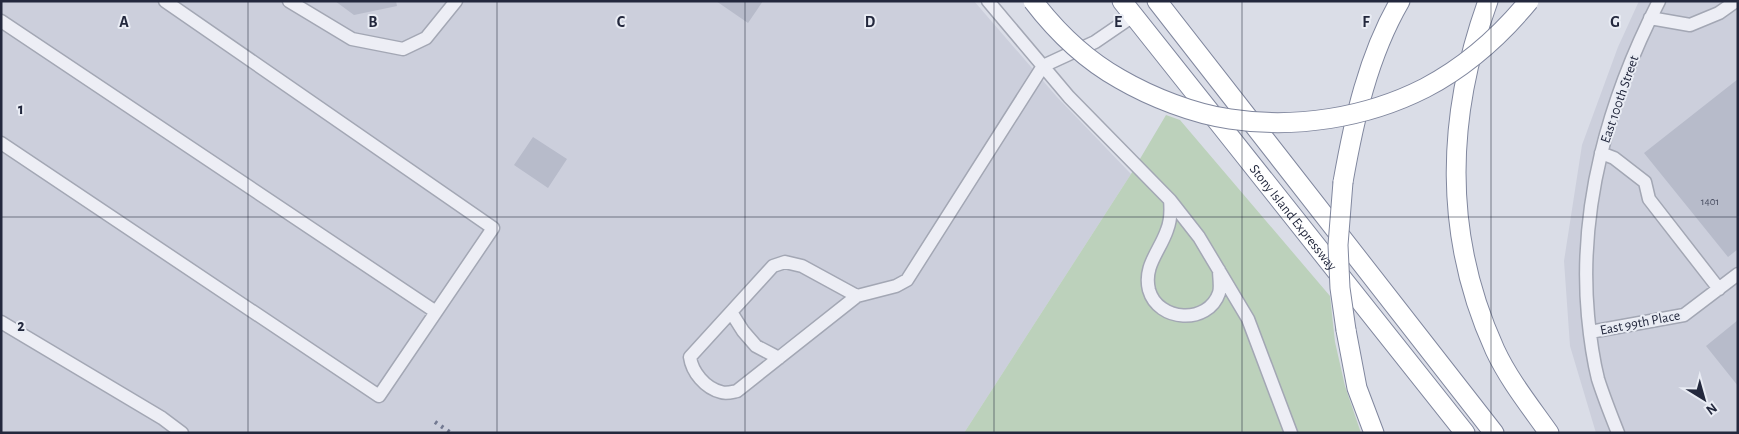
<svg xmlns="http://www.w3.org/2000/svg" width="1739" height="434" font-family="'Alegreya Sans',sans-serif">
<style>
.built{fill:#cccfdc}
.green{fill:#bcd1bb}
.building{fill:#b7bbca}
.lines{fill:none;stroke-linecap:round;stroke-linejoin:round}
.minor-casing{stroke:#a3a7b4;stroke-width:15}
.highway-casing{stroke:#80879e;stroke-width:21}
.minor{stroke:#edeef5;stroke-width:12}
.highway{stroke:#fff;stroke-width:19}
.rail{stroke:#727991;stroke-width:4;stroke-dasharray:2.5 5;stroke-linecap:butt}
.highway-bridge-casing{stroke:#80879e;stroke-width:21;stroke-linecap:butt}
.highway-bridge{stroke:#fff;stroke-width:19}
.grid{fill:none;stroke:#23283d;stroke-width:1;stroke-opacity:0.55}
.labels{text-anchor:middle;stroke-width:4;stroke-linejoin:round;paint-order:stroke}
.number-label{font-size:11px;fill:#484d60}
.street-label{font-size:14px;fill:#23283d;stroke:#e9ecf4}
.grid-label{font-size:16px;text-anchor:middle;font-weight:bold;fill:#23283d;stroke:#e9ecf4;stroke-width:4;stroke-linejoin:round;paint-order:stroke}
</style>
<rect width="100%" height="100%" fill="#dadde7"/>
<path class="built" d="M1 1H974L1057 97 1131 174 964 433H1Z
M1639 1H1738V433H1596L1570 346 1564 261 1582 145 1618 47Z"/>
<path class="green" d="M1166 115 1180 120 1330 296 1335 342 1345 386 1361 433H964L1131 174Z"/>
<path class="building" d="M335 1H396L397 6 354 15Z
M716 1H763L748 23Z
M1738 79V249L1728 257 1644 153Z
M533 137 567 159 548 188 514 165Z
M1738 320V386L1706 346Z"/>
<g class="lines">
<g class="minor-casing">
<path id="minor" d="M289 1 352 39 403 49 426 38 456 1
M988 1 1069 97 1170 200 1199 237 1248 319 1291 433
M1650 18 1690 25 1719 13 1736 1
M1 21 436 312
M1 143 379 396 493 228 165 1
M1601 153 1614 158 1645 182 1649 199 1719 289
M1170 200C1171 210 1171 220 1167 230 1160 251 1143 266 1149 290 1158 322 1208 325 1219 293 1221 287 1219 277 1219 270
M857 296 802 266 785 262 773 266 690 357C692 372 705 388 721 392 726 394 732 392 737 391L857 296 896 286 907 280 1043 66 1095 42 1133 16
M731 312 743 331 756 346 779 358
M1 322 162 418 182 433
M1590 332 1684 315 1738 274
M1618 433C1611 415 1604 398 1598 379 1593 359 1590 337 1588 316 1578 207 1609 98 1659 1"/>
</g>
<g class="highway-casing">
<g id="highway">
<path id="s1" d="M1122 1 1465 433"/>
<path d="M1157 1 1494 433"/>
<path d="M1488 1C1446 117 1443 236 1495 350 1509 380 1530 406 1549 433"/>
<path d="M1343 182C1354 120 1368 56 1400 1"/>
<path d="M1346 330 1357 388 1374 433"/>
</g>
</g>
<use href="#minor" class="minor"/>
<use href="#highway" class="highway"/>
<path class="rail" d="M435 422 451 433"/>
<g class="highway-bridge-casing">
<path id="highway-bridge" d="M1033 1C1056 31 1086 60 1120 79 1151 97 1194 114 1230 119 1295 129 1366 118 1425 88 1465 67 1501 35 1529 1
M1343 182 1338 245 1340 288 1346 330"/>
</g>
<use href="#highway-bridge" class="highway-bridge"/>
</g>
<path class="grid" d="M248 1V433M497 1V433M745 1V433M994 1V433M1242 1V433M1491 1V433M1 217H1738"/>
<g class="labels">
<g class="number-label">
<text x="1710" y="205">1401</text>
</g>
<g class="street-label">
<text transform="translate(1619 99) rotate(-71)" y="5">East 100th Street</text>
<text dy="5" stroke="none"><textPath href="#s1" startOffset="276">Stony Island Expressway</textPath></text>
<text transform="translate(1640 322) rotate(-11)" y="5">East 99th Place</text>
</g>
</g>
<g class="grid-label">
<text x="124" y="27">A</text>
<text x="373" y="27">B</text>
<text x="621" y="27">C</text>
<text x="870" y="27">D</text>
<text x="1118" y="27">E</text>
<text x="1366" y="27">F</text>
<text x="1615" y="27">G</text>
<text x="21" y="114">1</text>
<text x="21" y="331">2</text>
</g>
<rect width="1739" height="434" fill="none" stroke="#23283d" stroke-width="5"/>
<g transform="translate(1704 399) rotate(143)" stroke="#e9ecf4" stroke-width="4" paint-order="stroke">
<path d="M0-4L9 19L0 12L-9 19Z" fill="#23283d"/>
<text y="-8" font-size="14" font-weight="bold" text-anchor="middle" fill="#23283d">N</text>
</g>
</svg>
